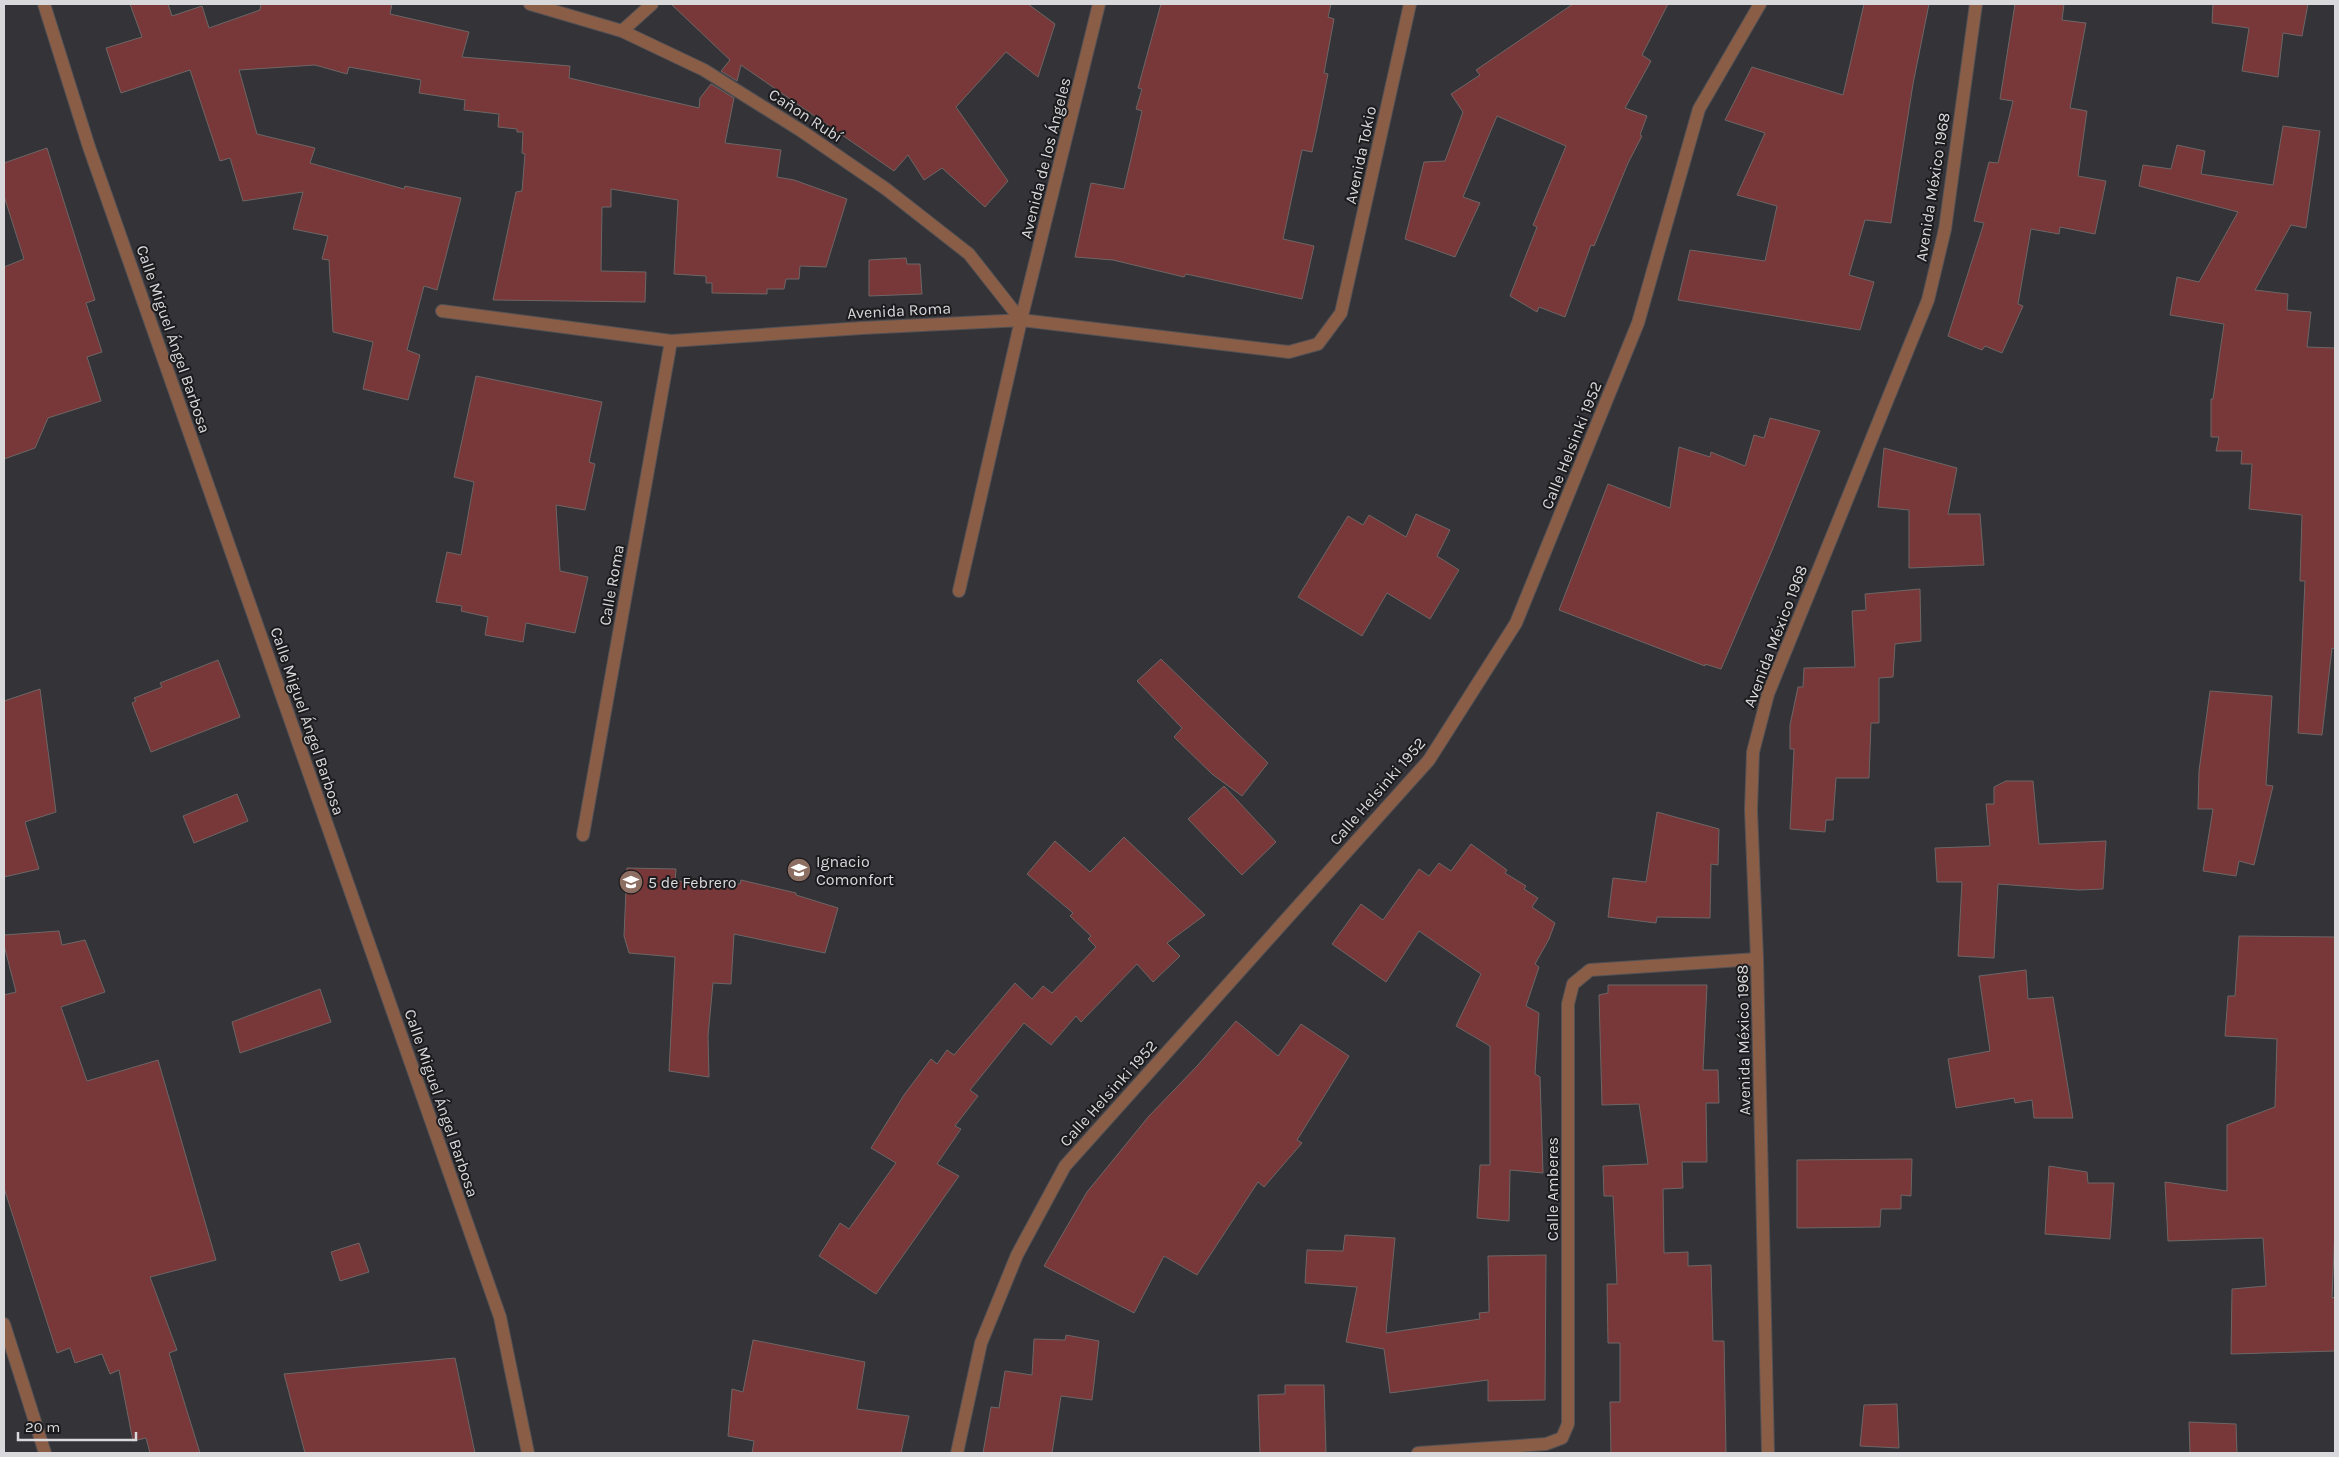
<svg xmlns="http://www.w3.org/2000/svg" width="2339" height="1457" font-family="Karla,sans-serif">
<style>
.building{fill:#783738;stroke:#6d6666}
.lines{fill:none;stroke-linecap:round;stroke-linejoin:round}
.minor-casing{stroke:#525155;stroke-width:14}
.minor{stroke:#8a5d47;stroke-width:12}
.labels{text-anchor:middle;stroke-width:4;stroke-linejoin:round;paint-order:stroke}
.street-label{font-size:16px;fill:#d9d8db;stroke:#1c1b1d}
.poi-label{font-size:16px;fill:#d9d8db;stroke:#1c1b1d;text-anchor:start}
</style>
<rect width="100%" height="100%" fill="#343338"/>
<path class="building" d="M130 4H168L172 16 202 6 209 28 260 10 261 4H392L390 14 469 32 462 57 570 66 569 78 699 108 700 98 711 84 734 98 725 143 781 150 777 177 794 180 847 199 826 267 800 266 799 279H786L784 289H767V294L712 293V283H706V276L674 274 678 200 611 189V207H602L601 271 646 272 645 302 493 300 516 192 522 191 525 154 522 153 523 132H517V129L498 127 499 114 464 110 465 100 419 93 421 80 349 67 347 74 315 65 239 70 257 134 315 148 310 163 404 189 405 186 461 198 437 290 424 286 407 350 420 355 408 400 363 389 373 342 333 332 329 260 322 259 328 236 293 229 303 192 243 201 230 158 220 161 190 70 121 93 106 48 142 37Z
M671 4H1028L1055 24 1038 77 1006 52 956 107 1008 181 985 207 942 168 924 180 908 155 894 171 741 65 737 81 721 71 730 60Z
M1161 4H1331L1328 17 1334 19 1324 73 1328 74 1317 129 1312 152 1302 150 1283 239 1314 246 1302 299 1186 274 1184 277 1113 260 1075 257 1091 183 1124 189 1142 111 1136 109 1142 89 1138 88Z
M1573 4H1668L1642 55 1651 61 1625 108 1647 116 1640 135 1642 136 1628 163 1594 246 1591 245 1565 317 1539 307 1537 312 1510 296 1537 227 1533 225 1566 146 1497 116 1463 197 1480 203 1455 257 1405 239 1424 162 1445 161 1463 112 1451 94 1480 75 1476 70Z
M1864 4H1929L1913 84 1891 223 1865 220 1849 275 1874 282 1860 330 1678 300 1690 250 1765 261 1777 206 1737 195 1765 133 1725 120 1752 67 1843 95Z
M2015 4H2064L2062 20 2086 23 2070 108 2087 111 2078 176 2106 181 2095 234 2060 227 2059 234 2031 229 2018 304 2023 306 2002 353 1985 346 1982 350 1948 336 1984 223 1974 221 1989 162 1998 163 2013 101 2000 99Z
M2213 4H2308L2302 36 2283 33 2278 77 2242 71 2249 28 2212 23Z
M2283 126 2320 131 2306 228 2291 225 2255 290 2288 294 2287 310 2311 312 2307 347 2335 348V649L2332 648 2322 735 2298 733 2305 581H2300L2302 515 2249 509 2252 464H2241L2242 451H2216L2219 437H2211V399H2213L2224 324 2170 315 2177 277 2199 282 2238 212 2139 186 2143 165 2171 169 2177 145 2205 151 2201 174 2273 185Z
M47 148 95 300 86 303 102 352 87 357 101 401 48 418 35 448 4 459V267L24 259 4 196V163Z
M906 258 907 264H920L922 294 869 296V260Z
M476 376 602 402 589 462 595 464 585 510 556 505 560 571 588 577 575 633 526 623 523 642 485 635 488 617 461 611 462 606 436 602 447 552 461 555 474 482 454 477Z
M1770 418 1820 431 1773 548 1721 669 1705 664V666L1559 610 1608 484 1670 508 1679 447 1710 457 1711 452 1745 466 1754 435 1764 438Z
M1884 448 1957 468 1948 514H1980L1984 565 1909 568V510L1878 507Z
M1416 514 1450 530 1437 556 1459 570 1430 619 1387 593 1362 636 1298 597 1348 516 1363 525 1369 515 1406 537Z
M1920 589 1921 641 1895 644 1893 677 1879 678V723H1871L1869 778H1836L1833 820H1826L1825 832 1790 829 1794 749H1790V725L1798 687H1803L1804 668 1855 667 1852 611 1866 610 1865 594Z
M1161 659 1268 763 1242 796 1212 774 1174 737 1182 728 1137 681Z
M218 660 240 717 151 752 132 703 136 701 134 698 162 687 160 683Z
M40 689 56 812 25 822 39 869 4 877V701Z
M2210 691 2272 696 2266 785 2273 786 2254 865 2239 861 2236 876 2203 871 2213 809H2198L2199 771Z
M2006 781H2033L2039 844 2106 841 2103 889 2079 890 1998 884 1994 958 1958 956 1962 882H1937L1935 848 1990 846 1986 804H1994V787Z
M1224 786 1276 842 1242 875 1188 819Z
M237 794 248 821 194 843 183 816Z
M1657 812 1719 829 1718 865 1711 864 1710 918 1657 917 1656 923 1608 917 1613 878 1646 882Z
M1124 837 1205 915 1167 943 1180 956 1153 982 1137 964 1081 1022 1076 1016 1051 1045 1024 1023 970 1090 978 1096 955 1126 961 1129 937 1164 959 1176 876 1294 819 1256 840 1223 849 1229 896 1163 871 1148 904 1095 931 1059 937 1064 947 1050 954 1055 1015 983 1032 999 1043 986 1052 993 1096 947 1088 939 1091 936 1070 916 1073 913 1027 874 1055 841 1090 872Z
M1471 844 1507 870 1505 873 1526 886 1524 889 1538 898 1532 907 1555 923 1549 939 1535 964 1539 967 1526 1006 1539 1013 1535 1074 1540 1077 1543 1173 1510 1170 1509 1221 1477 1218 1480 1165H1490V1046L1456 1026 1481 974 1419 931 1386 982 1332 944 1361 904 1383 920 1419 869 1429 876 1439 863 1451 871Z
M627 868 676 869 675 881 740 884 741 880 796 893V895L838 908 825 953 734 934 731 984 713 983 708 1036 709 1077 669 1071 675 957 629 953 624 936Z
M59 931 62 945 85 940 105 992 61 1007 87 1081 158 1060 216 1260 150 1277 177 1350 169 1353 200 1453H150L146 1438 133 1441 119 1370 110 1374 102 1354 75 1363 70 1348 57 1353 4 1188V995L16 992 4 945V935Z
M2239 936 2335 937V1227L2332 1298 2335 1297V1351L2231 1354 2232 1289 2266 1286 2263 1238 2168 1241 2165 1182 2227 1191V1125L2275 1107 2277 1039 2225 1036 2228 996H2235Z
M2026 970 2028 999 2053 997 2073 1118H2034L2032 1100 2015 1103 2014 1098 1956 1108 1948 1059 1990 1051 1979 976Z
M1608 985H1707L1703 1070H1718L1719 1103H1706L1707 1162H1682L1683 1188 1663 1189 1664 1253 1688 1252V1266L1711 1265 1713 1341H1724L1726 1453H1611L1610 1402H1620V1343H1608L1607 1284H1617L1613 1196H1604L1603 1166 1648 1164 1639 1104 1602 1105 1599 995 1608 993Z
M320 989 331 1022 240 1053 232 1022Z
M1236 1021 1278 1056 1301 1024 1349 1056 1297 1140 1302 1143 1264 1187 1258 1182 1197 1275 1164 1256 1134 1313 1044 1266 1087 1192 1149 1116 1198 1065Z
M1912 1159 1911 1196 1901 1195V1209H1881L1880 1227 1797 1228V1160Z
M2049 1166 2087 1172 2088 1183H2114L2110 1239 2045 1234Z
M1345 1235 1395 1238 1386 1333 1480 1319 1479 1313 1489 1312 1488 1256 1546 1255 1545 1400 1488 1401V1380L1390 1393 1384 1349 1346 1342 1357 1287 1305 1283 1307 1250 1343 1251Z
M359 1243 369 1272 340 1281 331 1252Z
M1066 1335 1099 1341 1092 1400 1061 1396 1052 1453H983L991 1407 999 1408 1005 1371 1032 1375 1034 1339 1065 1340Z
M753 1340 865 1362 857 1409 909 1416 901 1453H752L754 1441 728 1436 732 1389 743 1392Z
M455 1358 475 1453H305L284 1374Z
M1285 1385H1324L1326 1453H1260L1258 1395 1285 1394Z
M1897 1404 1899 1448 1860 1446 1864 1405Z
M2189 1422 2236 1424 2237 1453H2190Z"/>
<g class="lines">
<g class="minor-casing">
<path id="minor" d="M44 4 89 147 500 1317 528 1453
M530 4 622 31 704 70 800 130 886 189 969 254 1021 320
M622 31 652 4
M442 311 671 341 862 328 1021 320 1289 352 1318 344 1341 313 1410 4
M959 591 1021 320 1099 4
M583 835 671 341
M4 1324 45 1453
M957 1453 981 1343 1017 1255 1065 1166 1429 760 1516 623 1638 323 1699 109 1760 4
M1418 1453 1546 1444 1562 1438 1568 1424V1004L1573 984 1590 970 1757 959
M1768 1453 1757 959 1751 810 1753 752 1768 694 1928 300 1945 229 1976 4"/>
</g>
<use href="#minor" class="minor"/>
</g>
<defs>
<g id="school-disc" transform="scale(1.25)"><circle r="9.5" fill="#8d6e63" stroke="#1c1b1d"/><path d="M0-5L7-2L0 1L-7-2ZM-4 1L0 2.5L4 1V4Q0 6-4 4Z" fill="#fff"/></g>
</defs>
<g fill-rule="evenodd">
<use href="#school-disc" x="799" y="870"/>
<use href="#school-disc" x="631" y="882"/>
</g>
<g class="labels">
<g class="street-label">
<text transform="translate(806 115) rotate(33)" y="6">Cañon Rubí</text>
<text transform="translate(1360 155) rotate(-78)" y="6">Avenida Tokio</text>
<text transform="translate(1045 158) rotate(-76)" y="6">Avenida de los Ángeles</text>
<text transform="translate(1932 187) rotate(-81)" y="6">Avenida México 1968</text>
<text transform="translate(899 310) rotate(-3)" y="6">Avenida Roma</text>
<text transform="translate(174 339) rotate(71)" y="6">Calle Miguel Ángel Barbosa</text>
<text transform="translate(1571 445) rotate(-68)" y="6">Calle Helsinki 1952</text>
<text transform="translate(611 585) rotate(-80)" y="6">Calle Roma</text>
<text transform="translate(1775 636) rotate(-69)" y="6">Avenida México 1968</text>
<text transform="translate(308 721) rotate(71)" y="6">Calle Miguel Ángel Barbosa</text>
<text transform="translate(1377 791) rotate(-49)" y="6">Calle Helsinki 1952</text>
<text transform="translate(1743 1040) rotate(-91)" y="6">Avenida México 1968</text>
<text transform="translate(1108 1093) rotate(-48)" y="6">Calle Helsinki 1952</text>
<text transform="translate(442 1103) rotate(71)" y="6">Calle Miguel Ángel Barbosa</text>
<text transform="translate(1552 1189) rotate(-90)" y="6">Calle Amberes</text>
</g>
<g class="poi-label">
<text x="816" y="867">Ignacio<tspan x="816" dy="18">Comonfort</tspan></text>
<text x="648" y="888">5 de Febrero</text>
</g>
</g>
<rect width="2339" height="1457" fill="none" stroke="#d9d8db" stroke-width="10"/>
<path d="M18 1432v8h118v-8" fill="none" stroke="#d9d8db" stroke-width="2.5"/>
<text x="25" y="1432" font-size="15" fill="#d9d8db" stroke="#1c1b1d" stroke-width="4" paint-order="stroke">20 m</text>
</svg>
